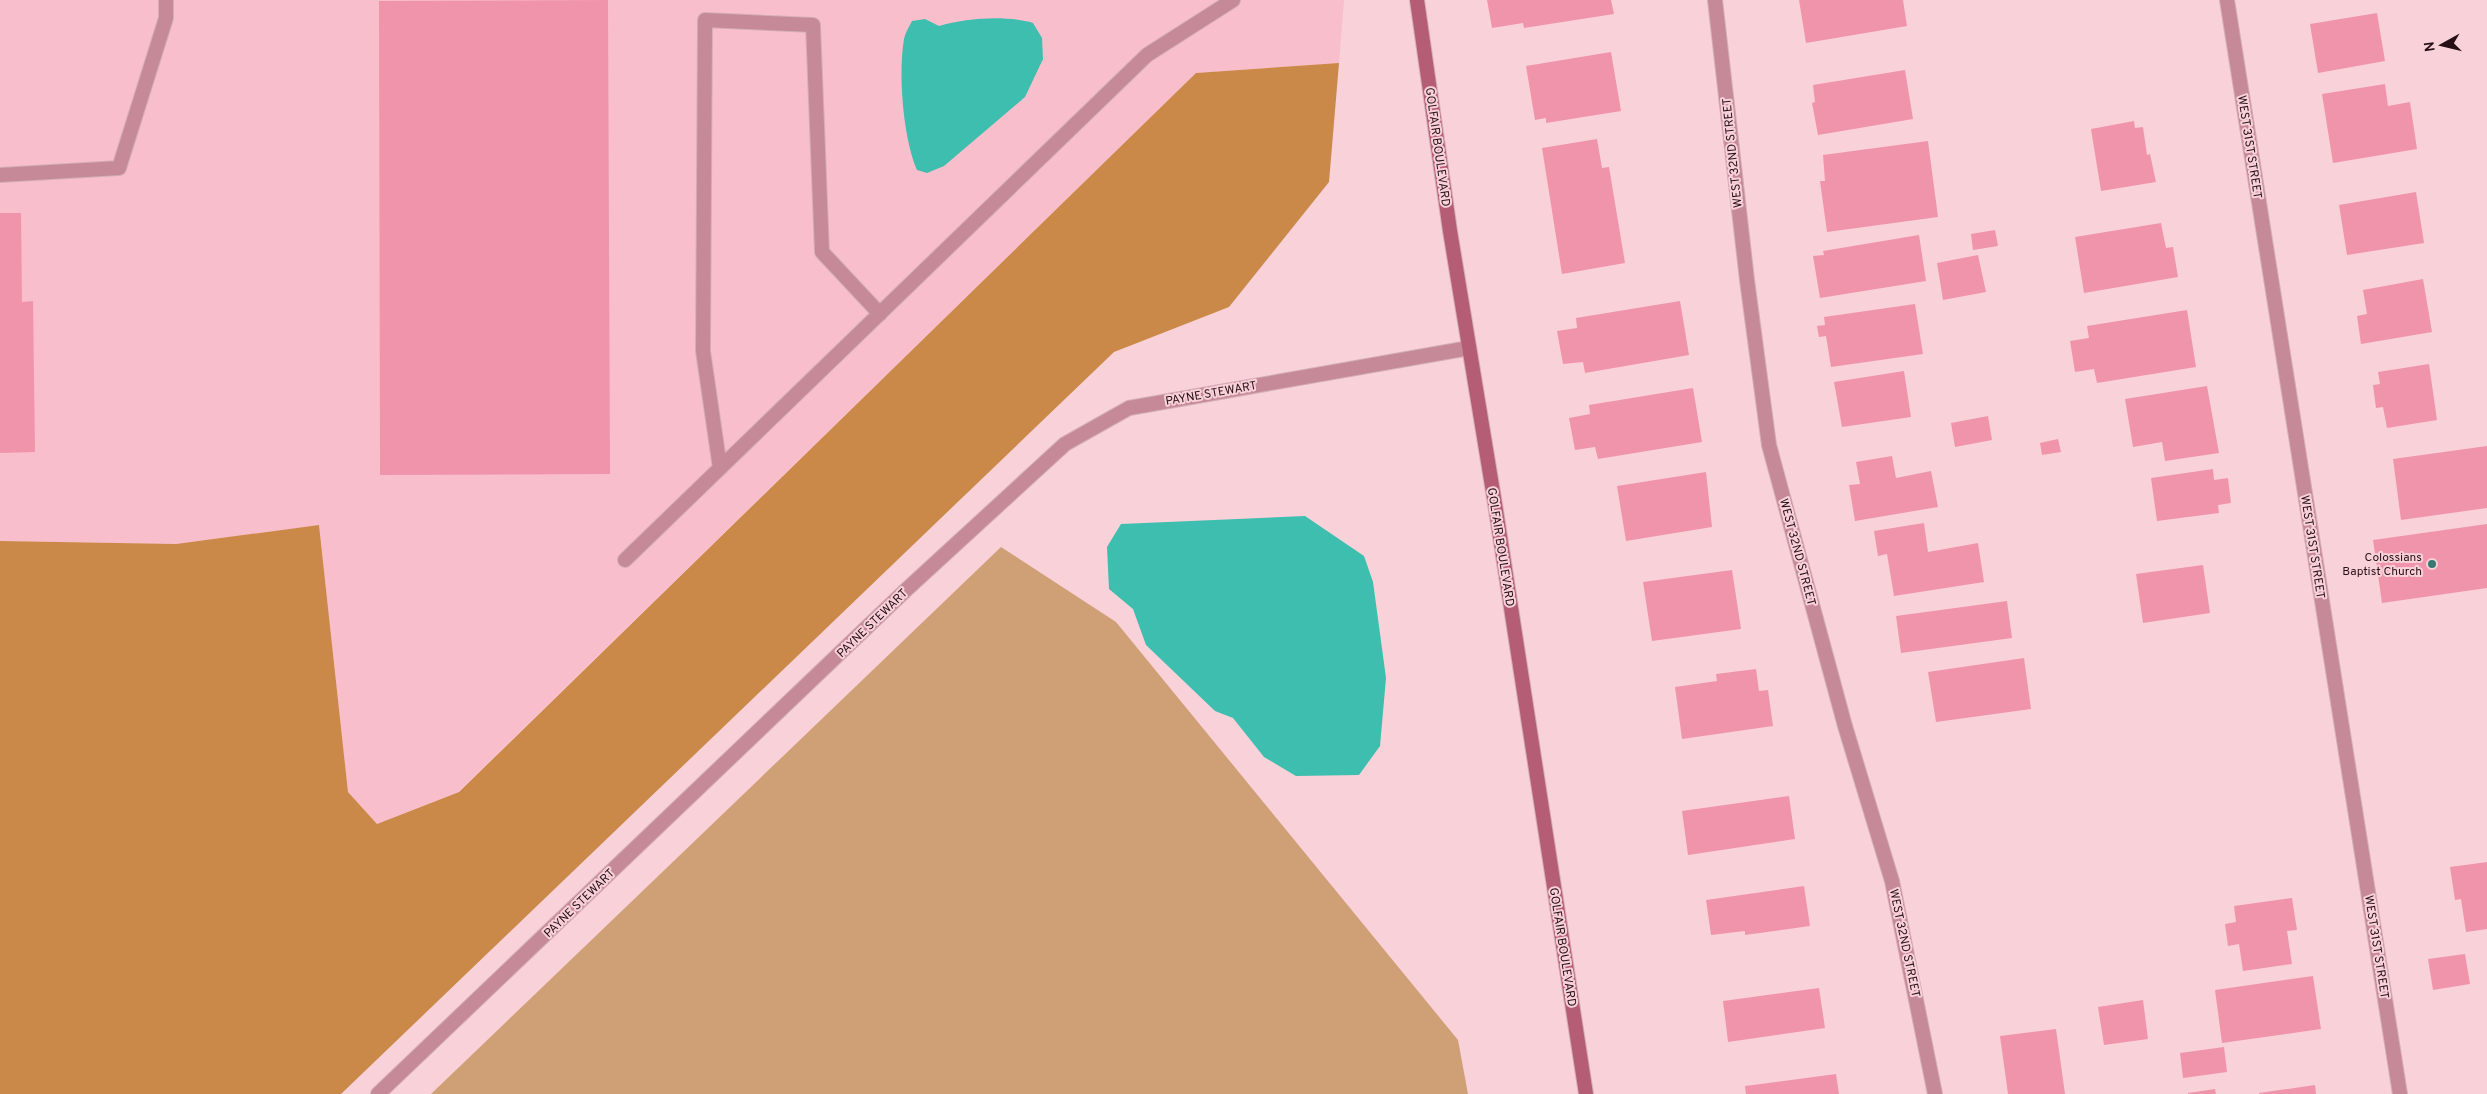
<svg xmlns="http://www.w3.org/2000/svg" width="2487" height="1094" font-family="Overpass,sans-serif">
<style>
.built{fill:#f9becb}
.green{fill:#cfa075}
.forest{fill:#ca8948}
.water{fill:#3dbeaf}
.building{fill:#f094ac}
.lines{fill:none;stroke-linecap:round;stroke-linejoin:round}
.service-casing{stroke:#d3aeb6;stroke-width:16}
.minor-casing{stroke:#d3aeb6;stroke-width:16}
.secondary-casing{stroke:#d3aeb6;stroke-width:16}
.service{stroke:#c68998;stroke-width:14}
.minor{stroke:#c68998;stroke-width:14}
.secondary{stroke:#b65d76;stroke-width:14}
.poi-dot{fill:#347a71;stroke:#f9d1d9;stroke-width:2}
.labels{text-anchor:middle;stroke-width:4;stroke-linejoin:round;paint-order:stroke}
.street-label{font-size:12px;fill:#260f15;stroke:#f9d1d9}
.poi-label{font-size:12px;fill:#260f15;stroke:#f9d1d9;text-anchor:end}
</style>
<rect width="100%" height="100%" fill="#f9d1d9"/>
<path class="built" d="M0 0H1344L1339 63 1196 73 458 792 377 824 348 792 319 525 176 544 0 541Z"/>
<path class="green" d="M1001 547 1116 622 1458 1040 1468 1094H431Z"/>
<path class="forest" d="M1339 63 1329 182 1229 307 1114 352 341 1094H0V541L176 544 319 525 348 792 377 824 459 792 1196 73Z"/>
<path class="water" d="M925 19 939 26C967 18 1005 15 1033 23L1042 38 1043 59 1025 97 944 166 927 173 917 170C903 137 898 74 904 39 905 33 909 27 912 21Z
M1305 516 1364 556 1373 582 1386 678 1380 746 1359 775 1296 776 1264 757 1233 718 1215 711 1146 645 1133 609 1109 589 1107 547 1121 524Z"/>
<path class="building" d="M608 0 610 474 380 475 379 1Z
M1487 0H1611L1614 14 1524 28 1523 23 1492 28Z
M1799 0H1903L1907 26 1806 43Z
M2377 13 2385 61 2318 73 2310 24Z
M1611 52 1621 111 1546 123V118L1535 120 1526 66Z
M1905 70 1913 119 1818 135 1812 103 1815 102 1813 85Z
M2385 84 2388 106 2410 102 2417 149 2333 163 2322 94Z
M2134 121 2135 128 2143 127 2147 155 2150 154 2156 182 2101 191 2091 129Z
M1597 139 1602 168 1609 167 1625 263 1562 274 1542 148Z
M1928 141 1938 217 1827 232 1820 181H1825L1823 155Z
M2416 192 2424 243 2347 255 2339 205Z
M0 213H21L22 302 33 301 35 452 0 453Z
M2161 223 2166 248 2173 247 2178 277 2084 293 2075 237Z
M1995 230 1998 246 1973 250 1971 234Z
M1919 235 1926 281 1820 298 1813 256 1824 255 1823 251Z
M1978 255 1986 292 1943 300 1937 263Z
M2423 279 2432 332 2361 344 2357 316 2367 314 2363 290Z
M1680 301 1689 355 1585 373 1583 362 1563 364 1557 331 1577 328 1576 318Z
M1915 304 1923 354 1831 367 1826 336 1819 337 1817 326 1825 325 1824 317Z
M2187 310 2196 367 2097 383 2094 369 2075 372 2070 341 2089 338 2087 326Z
M2429 364 2437 420 2387 428 2383 407 2376 408 2373 385 2380 384 2378 372Z
M1904 371 1911 417 1842 427 1834 382Z
M2207 386 2219 453 2165 461 2162 442 2133 447 2125 399Z
M1693 388 1702 442 1598 459 1595 447 1575 450 1569 418 1590 414 1589 405Z
M1988 416 1992 440 1955 447 1951 423Z
M2058 439 2061 452 2042 455 2040 443Z
M2487 446V508L2401 520 2393 459Z
M1892 456 1896 478 1931 471 1938 507 1855 521 1849 485 1860 484 1856 462Z
M2213 469 2214 480 2228 478 2231 503 2218 505 2219 513 2157 521 2151 478Z
M1706 472 1712 527 1626 541 1617 486Z
M1924 523 1928 552 1978 543 1984 582 1894 596 1887 554 1878 556 1874 531Z
M2487 524V588L2382 603 2373 540Z
M2203 565 2210 613 2143 623 2136 574Z
M1732 570 1741 629 1652 641 1643 582Z
M2007 601 2012 638 1901 653 1896 616Z
M2024 658 2031 709 1936 722 1928 672Z
M1756 669 1759 691 1768 690 1773 726 1682 739 1675 687 1717 681 1716 674Z
M1789 796 1795 839 1688 855 1682 811Z
M2487 862V929L2466 932 2461 899 2455 900 2450 867Z
M1804 886 1810 926 1745 935V931L1711 935 1706 900Z
M2292 898 2297 930 2287 931 2292 964 2243 971 2239 944 2228 946 2225 924 2236 922 2234 906Z
M2465 954 2470 984 2433 990 2428 959Z
M2313 976 2321 1029 2222 1043 2215 990Z
M1819 988 1825 1028 1728 1042 1723 1001Z
M2143 1000 2148 1039 2104 1045 2098 1007Z
M2056 1029 2065 1094H2008L2000 1036Z
M2224 1047 2227 1072 2183 1078 2180 1053Z
M1836 1074 1839 1094H1746L1745 1086Z
M2315 1085 2316 1094H2259V1093Z
M2215 1089 2216 1094H2188V1093Z"/>
<g class="lines">
<g class="service-casing">
<path id="service" d="M0 175 119 168 166 18V0
M720 468 703 351 705 20 813 25 822 252 880 314
M625 560 1147 55 1233 0"/>
</g>
<g class="minor-casing">
<path id="minor" d="M1715 0 1747 280 1769 445 1845 726 1892 881 1935 1094
M2227 0 2400 1094
M378 1094 907 589 1065 444 1129 408 1469 348"/>
</g>
<g class="secondary-casing">
<path id="secondary" d="M1417 0 1450 231 1495 504 1586 1094"/>
</g>
<use href="#service" class="service"/>
<use href="#minor" class="minor"/>
<use href="#secondary" class="secondary"/>
</g>
<circle class="poi-dot" cx="2432" cy="564" r="5"/>
<g class="labels">
<g class="street-label">
<text transform="translate(1438 147) rotate(82)" y="4">GOLFAIR BOULEVARD</text>
<text transform="translate(2250 147) rotate(81)" y="4">WEST 31ST STREET</text>
<text transform="translate(1732 153) rotate(-96)" y="4">WEST 32ND STREET</text>
<text transform="translate(1211 393) rotate(-10)" y="4">PAYNE STEWART</text>
<text transform="translate(1501 547) rotate(81)" y="4">GOLFAIR BOULEVARD</text>
<text transform="translate(2313 547) rotate(81)" y="4">WEST 31ST STREET</text>
<text transform="translate(1798 552) rotate(75)" y="4">WEST 32ND STREET</text>
<text transform="translate(872 623) rotate(-44)" y="4">PAYNE STEWART</text>
<text transform="translate(579 903) rotate(-44)" y="4">PAYNE STEWART</text>
<text transform="translate(1905 943) rotate(78)" y="4">WEST 32ND STREET</text>
<text transform="translate(1563 947) rotate(81)" y="4">GOLFAIR BOULEVARD</text>
<text transform="translate(2377 947) rotate(81)" y="4">WEST 31ST STREET</text>
</g>
<g class="poi-label">
<text x="2422" y="561">Colossians<tspan x="2422" dy="14">Baptist Church</tspan></text>
</g>
</g>
<g transform="translate(2442 45) rotate(262)" stroke="#f9d1d9" stroke-width="4" paint-order="stroke">
<path d="M0-4L9 19L0 12L-9 19Z" fill="#260f15"/>
<text y="-8" font-size="14" font-weight="bold" text-anchor="middle" fill="#260f15">N</text>
</g>
</svg>
